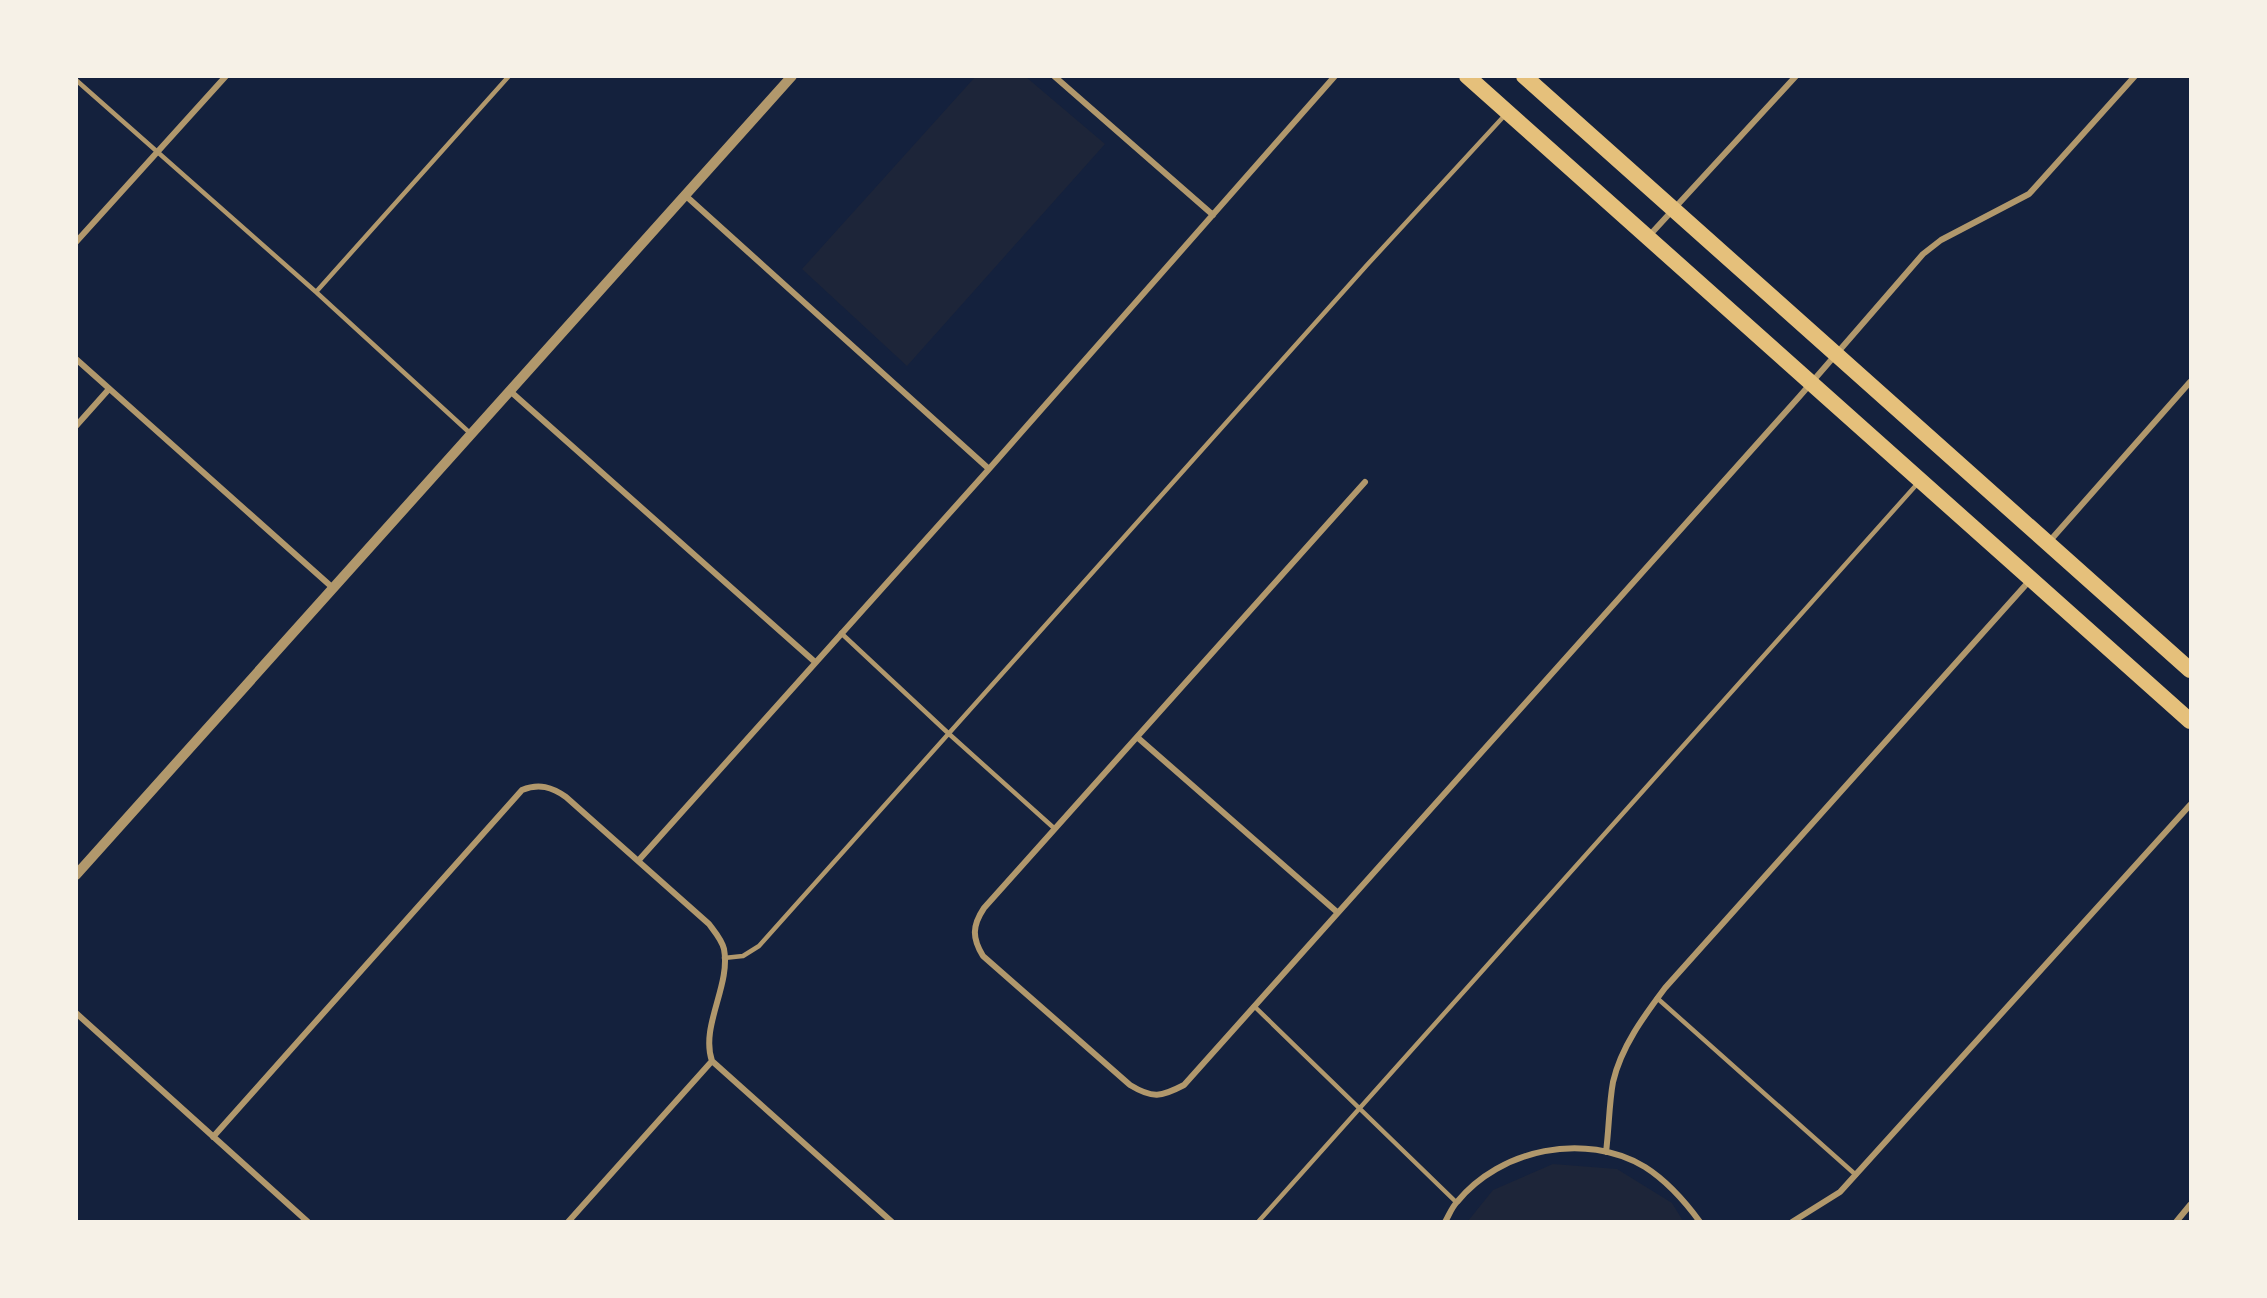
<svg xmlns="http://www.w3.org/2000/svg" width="2267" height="1298" font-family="'Playfair Display',serif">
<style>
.green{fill:#1d2539}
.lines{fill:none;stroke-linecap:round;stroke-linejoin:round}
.service{stroke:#b1986c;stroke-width:4.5}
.minor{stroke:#b1986c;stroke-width:6}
.tertiary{stroke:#b1986c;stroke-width:10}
.trunk{stroke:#e5c07b;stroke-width:16}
</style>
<rect width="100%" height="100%" fill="#14213d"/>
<path class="green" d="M976 76 1026 77 1105 144 907 366 802 269Z
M1553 1164 1617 1169 1672 1203 1683 1221H1468L1493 1190Z"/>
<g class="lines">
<path class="service" d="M76 80 316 292 471 434
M316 292 509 76
M841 633 948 733 1055 829
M724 958 743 956 759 946 1367 265 1505 115
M1657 998 1856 1175
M1254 1006 1456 1202
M1258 1222 1918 483"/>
<path class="minor" d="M1054 76 1213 215
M686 196 989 469
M1648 237 1796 76
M76 242 226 76
M76 359 333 588
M510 391 815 662
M76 426 109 389
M1365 482 984 908C972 926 972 938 983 956L1130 1085C1153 1099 1161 1097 1184 1085L1799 397 1923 254 1941 240 2029 194 2135 76
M2048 543 2190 382
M1137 737 1337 912
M638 861 989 469 1335 76
M76 1013 308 1222
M213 1137 522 790C539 783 552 787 566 797L709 924C715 932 722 940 724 949 731 986 700 1026 712 1061L892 1222
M1606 1152C1609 1129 1609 1104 1613 1082 1621 1047 1644 1016 1665 988L2031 579
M568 1222 712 1061
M1445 1222C1449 1215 1452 1207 1457 1202 1500 1149 1585 1131 1645 1167 1667 1181 1684 1200 1700 1222
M1792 1222 1840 1192 2190 805
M2176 1222 2190 1205"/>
<path class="tertiary" d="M76 875 792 76"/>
<path class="trunk" d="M1467 76 2190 721
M1524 76 2190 670"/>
</g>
<rect width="2267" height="1298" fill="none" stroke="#f6f1e7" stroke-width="156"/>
</svg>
